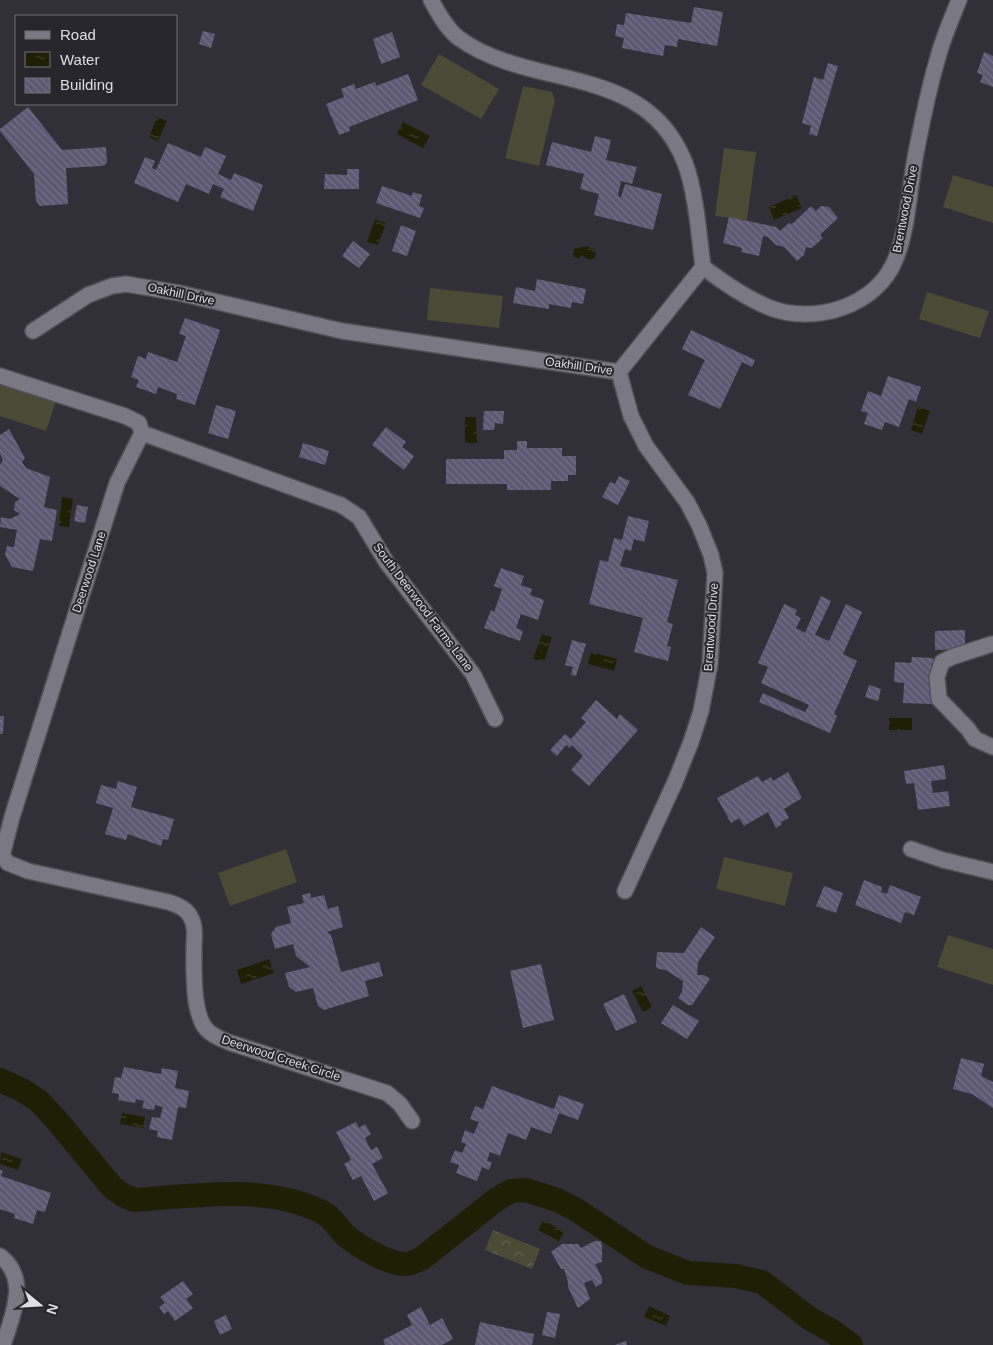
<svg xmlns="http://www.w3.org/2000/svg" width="993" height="1345" font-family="Helvetica,sans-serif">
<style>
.grass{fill:#494b35}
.park{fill:url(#park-crowns)}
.water{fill:url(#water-ripples)}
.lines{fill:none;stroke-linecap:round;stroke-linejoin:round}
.river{stroke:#1e2006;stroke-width:24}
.building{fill:url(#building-back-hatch)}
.minor-casing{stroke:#504f56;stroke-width:18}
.minor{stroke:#7a7882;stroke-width:15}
.labels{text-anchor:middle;stroke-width:4;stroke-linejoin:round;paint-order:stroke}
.street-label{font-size:12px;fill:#dfdee3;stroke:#27262d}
</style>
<defs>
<pattern id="park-crowns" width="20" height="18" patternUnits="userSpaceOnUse" patternTransform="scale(1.25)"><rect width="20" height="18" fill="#494b35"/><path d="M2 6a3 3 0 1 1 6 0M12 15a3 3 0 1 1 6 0" fill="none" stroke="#636452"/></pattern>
<pattern id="water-ripples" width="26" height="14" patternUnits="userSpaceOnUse" patternTransform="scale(1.25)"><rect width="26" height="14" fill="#1e2006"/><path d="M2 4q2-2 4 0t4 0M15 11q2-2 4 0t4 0" fill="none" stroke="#3e402a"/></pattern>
<pattern id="building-back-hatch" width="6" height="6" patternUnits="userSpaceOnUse" patternTransform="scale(1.25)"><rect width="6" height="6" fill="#5e5973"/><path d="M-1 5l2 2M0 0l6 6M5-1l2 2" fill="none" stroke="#757087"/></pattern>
</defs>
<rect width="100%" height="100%" fill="#313038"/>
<path class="grass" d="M439 54 499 89 481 119 421 85Z
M523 86 552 92 555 100 539 166 505 158Z
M724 148 756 152 747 220 715 216Z
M953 175 993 187V223L943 207Z
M430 288 503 296 499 328 427 320Z
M927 292 989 311 980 338 919 319Z
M0 382 56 401 46 431 0 416Z
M286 849 297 882 230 906 218 873Z
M724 857 793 873 785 906 716 889Z
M948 935 993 949V985L937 967Z"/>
<path class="park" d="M493 1230 540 1249 532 1269 485 1250Z"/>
<path class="water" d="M157 117 167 121 158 141 149 137Z
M403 122 430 136 423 148 397 134Z
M796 195 802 208 774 220 769 207Z
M375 219 386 223 378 245 367 242Z
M586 246 594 249 596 252 595 258 589 260 581 255 579 259 573 257 574 249Z
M918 407 930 411 922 434 911 430Z
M465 417H476L477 443H465Z
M62 497 73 499 69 527 59 526Z
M542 634 552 637 544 662 533 659Z
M591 652 617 659 614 671 588 664Z
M889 718H912V730H889Z
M269 959 274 973 241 984 237 970Z
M641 986 652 1007 643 1012 632 991Z
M122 1113 145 1117 143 1128 120 1124Z
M1 1152 22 1159 18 1170 0 1164Z
M543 1220 564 1231 559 1241 538 1230Z
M649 1306 670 1316 666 1326 644 1317Z"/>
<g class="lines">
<path class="river" d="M0 1080 22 1090 39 1101 59 1123 112 1187 123 1195 134 1200C195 1196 263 1184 320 1211 330 1215 338 1227 345 1235 358 1246 389 1265 407 1264 411 1264 417 1260 421 1259L497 1199 511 1191 526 1190 557 1200 575 1209 647 1257 688 1273 736 1276 762 1282 809 1318 832 1331 851 1345"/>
</g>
<path class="building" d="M694 7 723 12 717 46 678 39 677 47 665 45 663 56 622 48 624 38 615 36 617 24 624 25 626 13 691 23Z
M203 31 215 34 211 48 199 44Z
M392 32 400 57 381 64 373 39Z
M984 52 993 56V87L980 82 983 75 977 73Z
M828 63 838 66 817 136 809 134 811 126 802 123 814 77 823 80Z
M408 74 418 100 349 127 350 131 339 135 326 104 344 97 341 89 354 84 356 89 375 82 376 86Z
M28 107 62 150 106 147 107 163 103 166 66 168 68 204 40 206 36 201 34 174 0 131V129Z
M595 136 611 140 606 160 637 167 632 184 621 181 618 196 621 197 625 184 662 194 653 230 594 215 599 194 580 189 584 174 546 165 552 142 591 152Z
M168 143 201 157 205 147 226 156 218 174 231 180 234 173 263 185 253 211 220 197 224 189 213 184 209 194 186 184 178 202 134 183 145 157 155 161 152 168 156 170Z
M347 169H359V189H324L325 174 347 175Z
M382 186 412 196 413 192 422 195 419 206 424 208 420 218 376 203Z
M811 206 816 211 821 206 829 207 838 218 820 235 823 238 812 248 806 247 804 255 797 261 784 247 776 245 768 237 763 236 759 256 741 252 742 248 723 243 729 217 776 227 780 231 789 223 792 224Z
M401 225 416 231 407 256 392 251Z
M353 241 370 254 359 268 342 256Z
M537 279 586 289 583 304 572 302 571 308 549 304V309L513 303 516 287 535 291Z
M185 318 220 330 195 405 176 399 177 394 158 387 156 394 136 387 139 380 131 377 138 356 146 359 148 352 177 362 186 336 179 334Z
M691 330 755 360 752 367 742 362 720 409 688 395 705 360 682 349Z
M888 376 921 387 916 402 909 399 899 427 885 422 882 430 864 424 868 413 861 411 868 391 881 396Z
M216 405 236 411 228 439 208 433Z
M484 411H504L503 424 495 423 494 430H483Z
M386 427 406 442 402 447 414 456 404 470 372 445Z
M9 429 25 458 22 462 26 468 50 477 44 507 57 510 52 541 40 539 33 571 12 567 5 555 7 546 14 547 17 530 0 527 1 517 10 519 20 514 14 510 15 502 20 499 0 486V465L3 460 0 454V435Z
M517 441H527V448H562V456H576V475H568V481H551V490H507V484H446V459H504V450H517Z
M303 443 329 451 325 465 299 457Z
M619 476 630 481 618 505 602 497 610 482 615 484Z
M77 505 88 507 85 523 74 521Z
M628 516 649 521 644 542 634 539 631 551 625 549 620 566 678 580 667 622 673 624 667 646 671 647 668 661 634 652 643 618 589 604 600 560 608 562 614 538 622 540Z
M501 568 524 576 521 585 532 589 530 595 544 600 538 620 521 614 516 628 523 631 520 641 484 628 491 610 494 612 502 589 494 586Z
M821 596 831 601 815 635 829 641 846 604 862 612 843 654 857 661 834 714 837 716 830 733 759 702 763 693 805 712 809 705 761 683 768 667 758 663 784 604 797 610 795 615 801 618 796 628 805 633Z
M965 630V649L935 650V631Z
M572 640 586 644 576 676 571 675 573 667 565 665Z
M912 657 933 658V704L903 703 904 683 894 682 895 662 911 663Z
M869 685 881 689 878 701 865 697Z
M596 700 617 719 620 714 638 730 589 786 571 770 583 756 572 745 570 748 566 745 557 756 550 750 565 734 571 739 586 722 581 718Z
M0 716H4L3 734H0Z
M944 765 946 779 931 781 933 793 948 791 950 806 918 810 914 783 906 784 904 771Z
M788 772 802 798 784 809 789 818 781 822 782 824 776 828 768 812 744 826 739 818 731 823 717 798 758 776 762 782 771 777 773 781Z
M118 781 137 787 131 807 174 819 168 840 163 839 161 846 128 834 126 840 105 834 113 808 96 803 101 785 116 789Z
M864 880 882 887 881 892 887 894 890 885 921 897 914 915 905 912 901 923 855 905Z
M824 886 843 893 836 913 816 906Z
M310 893 311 898 324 895 328 909 338 906 343 927 327 932 331 935 341 972 379 962 383 976 365 981 369 996 324 1010 318 1006 313 988 296 992 289 987 285 973 310 967 296 956 293 944 275 949 271 934 276 927 291 923 287 907 304 903 302 895Z
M701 927 715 937 698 962 697 975H704L710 979 692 1005H688L678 998 682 992 683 981 666 970 659 969 656 967 657 952 684 953Z
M541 964 554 1020 523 1028 510 971Z
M624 994 637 1022 616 1031 603 1004Z
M673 1005 699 1021 687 1039 661 1023Z
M961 1058 984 1064 981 1076 993 1082V1108L972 1094 953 1089Z
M124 1067 161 1074 162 1068 178 1071 175 1088 189 1091 186 1108 178 1107 172 1140 157 1137 158 1131 149 1129 152 1117 160 1118 163 1107 155 1105 154 1110 142 1108 144 1101 136 1099 135 1103 118 1100 119 1094 112 1093 115 1077 121 1078Z
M492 1086 554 1109 559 1095 584 1104 578 1120 559 1113 551 1134 531 1127 526 1140 508 1133 500 1156 490 1152 487 1161 492 1162 489 1170 482 1167 477 1181 456 1173 459 1165 450 1162 455 1150 462 1153 466 1144 461 1142 465 1130 474 1134 479 1122 470 1119 475 1106 483 1109Z
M356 1122 359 1128 365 1124 371 1134 365 1138 371 1150 377 1147 383 1158 372 1164 388 1193 374 1201 361 1176 353 1180 344 1164 351 1160 336 1132Z
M0 1170 3 1171 1 1176 51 1193 45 1212 37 1210 33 1224 14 1218 15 1214 0 1209Z
M595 1241H601L602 1246V1262L595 1264 602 1278V1283L596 1287 592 1280 584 1283 590 1299 578 1308 568 1287V1282L564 1269H561L551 1252 562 1244H578L581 1248Z
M183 1281 193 1294 186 1299 193 1308 175 1321 168 1311 164 1314 159 1307 165 1303 160 1297Z
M421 1307 430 1325 442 1318 453 1339 442 1345H385L383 1340 412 1325 407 1315Z
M547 1312 560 1314 555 1338 542 1335Z
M226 1315 232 1329 220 1335 214 1321Z
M480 1322 534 1334 532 1345H475Z
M626 1341 627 1345H615Z"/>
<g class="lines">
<g class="minor-casing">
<path id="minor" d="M431 0C438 13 448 31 460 39 533 91 646 62 685 163 696 192 699 236 703 267L619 372
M703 267C724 283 744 297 768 307 814 326 878 306 896 258 909 225 909 188 916 153 922 122 928 91 937 61 942 40 951 20 959 0
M33 331 88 295 112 286 126 284 179 293 342 331 619 372
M619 372 631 416 646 446 687 502 699 525 711 555 715 573 710 664 701 711 691 742 675 782 625 891
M0 376 125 416 139 423 142 433 117 483 12 817 2 856 8 863 28 871 168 902C178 905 188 909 192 920 196 928 194 938 194 947 194 969 192 1014 207 1030 214 1037 223 1040 231 1043L387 1093 400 1104 412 1121
M142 433 341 505 359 517 387 563 473 674 495 719
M992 644 952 657 942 662 937 677 939 699 968 729 975 739 993 747
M911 849 943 860 993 872
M0 1256C30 1278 12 1317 3 1345"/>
</g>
<use href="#minor" class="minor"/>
</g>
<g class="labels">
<g class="street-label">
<text transform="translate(905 209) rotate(-79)" y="4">Brentwood Drive</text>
<text transform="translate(181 294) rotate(12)" y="4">Oakhill Drive</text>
<text transform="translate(579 366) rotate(8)" y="4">Oakhill Drive</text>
<text transform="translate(89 572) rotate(-72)" y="4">Deerwood Lane</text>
<text transform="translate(423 607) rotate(53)" y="4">South Deerwood Farms Lane</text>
<text transform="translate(711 627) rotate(-86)" y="4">Brentwood Drive</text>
<text transform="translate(281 1058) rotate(18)" y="4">Deerwood Creek Circle</text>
</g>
</g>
<rect x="15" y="15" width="162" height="90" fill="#27262d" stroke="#717076"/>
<rect x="25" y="31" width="25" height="8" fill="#7a7882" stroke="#717076"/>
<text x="60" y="40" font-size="15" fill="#dfdee3">Road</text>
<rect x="25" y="52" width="25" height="15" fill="url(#water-ripples)" stroke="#717076"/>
<text x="60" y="65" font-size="15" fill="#dfdee3">Water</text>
<rect x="25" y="78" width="25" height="15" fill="url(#building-back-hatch)" stroke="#717076"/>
<text x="60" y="90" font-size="15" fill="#dfdee3">Building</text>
<g transform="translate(40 1305) rotate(108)" stroke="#27262d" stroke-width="4" paint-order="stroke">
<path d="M0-4L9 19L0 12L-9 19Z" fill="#dfdee3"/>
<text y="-8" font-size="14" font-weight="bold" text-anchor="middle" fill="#dfdee3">N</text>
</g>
</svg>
